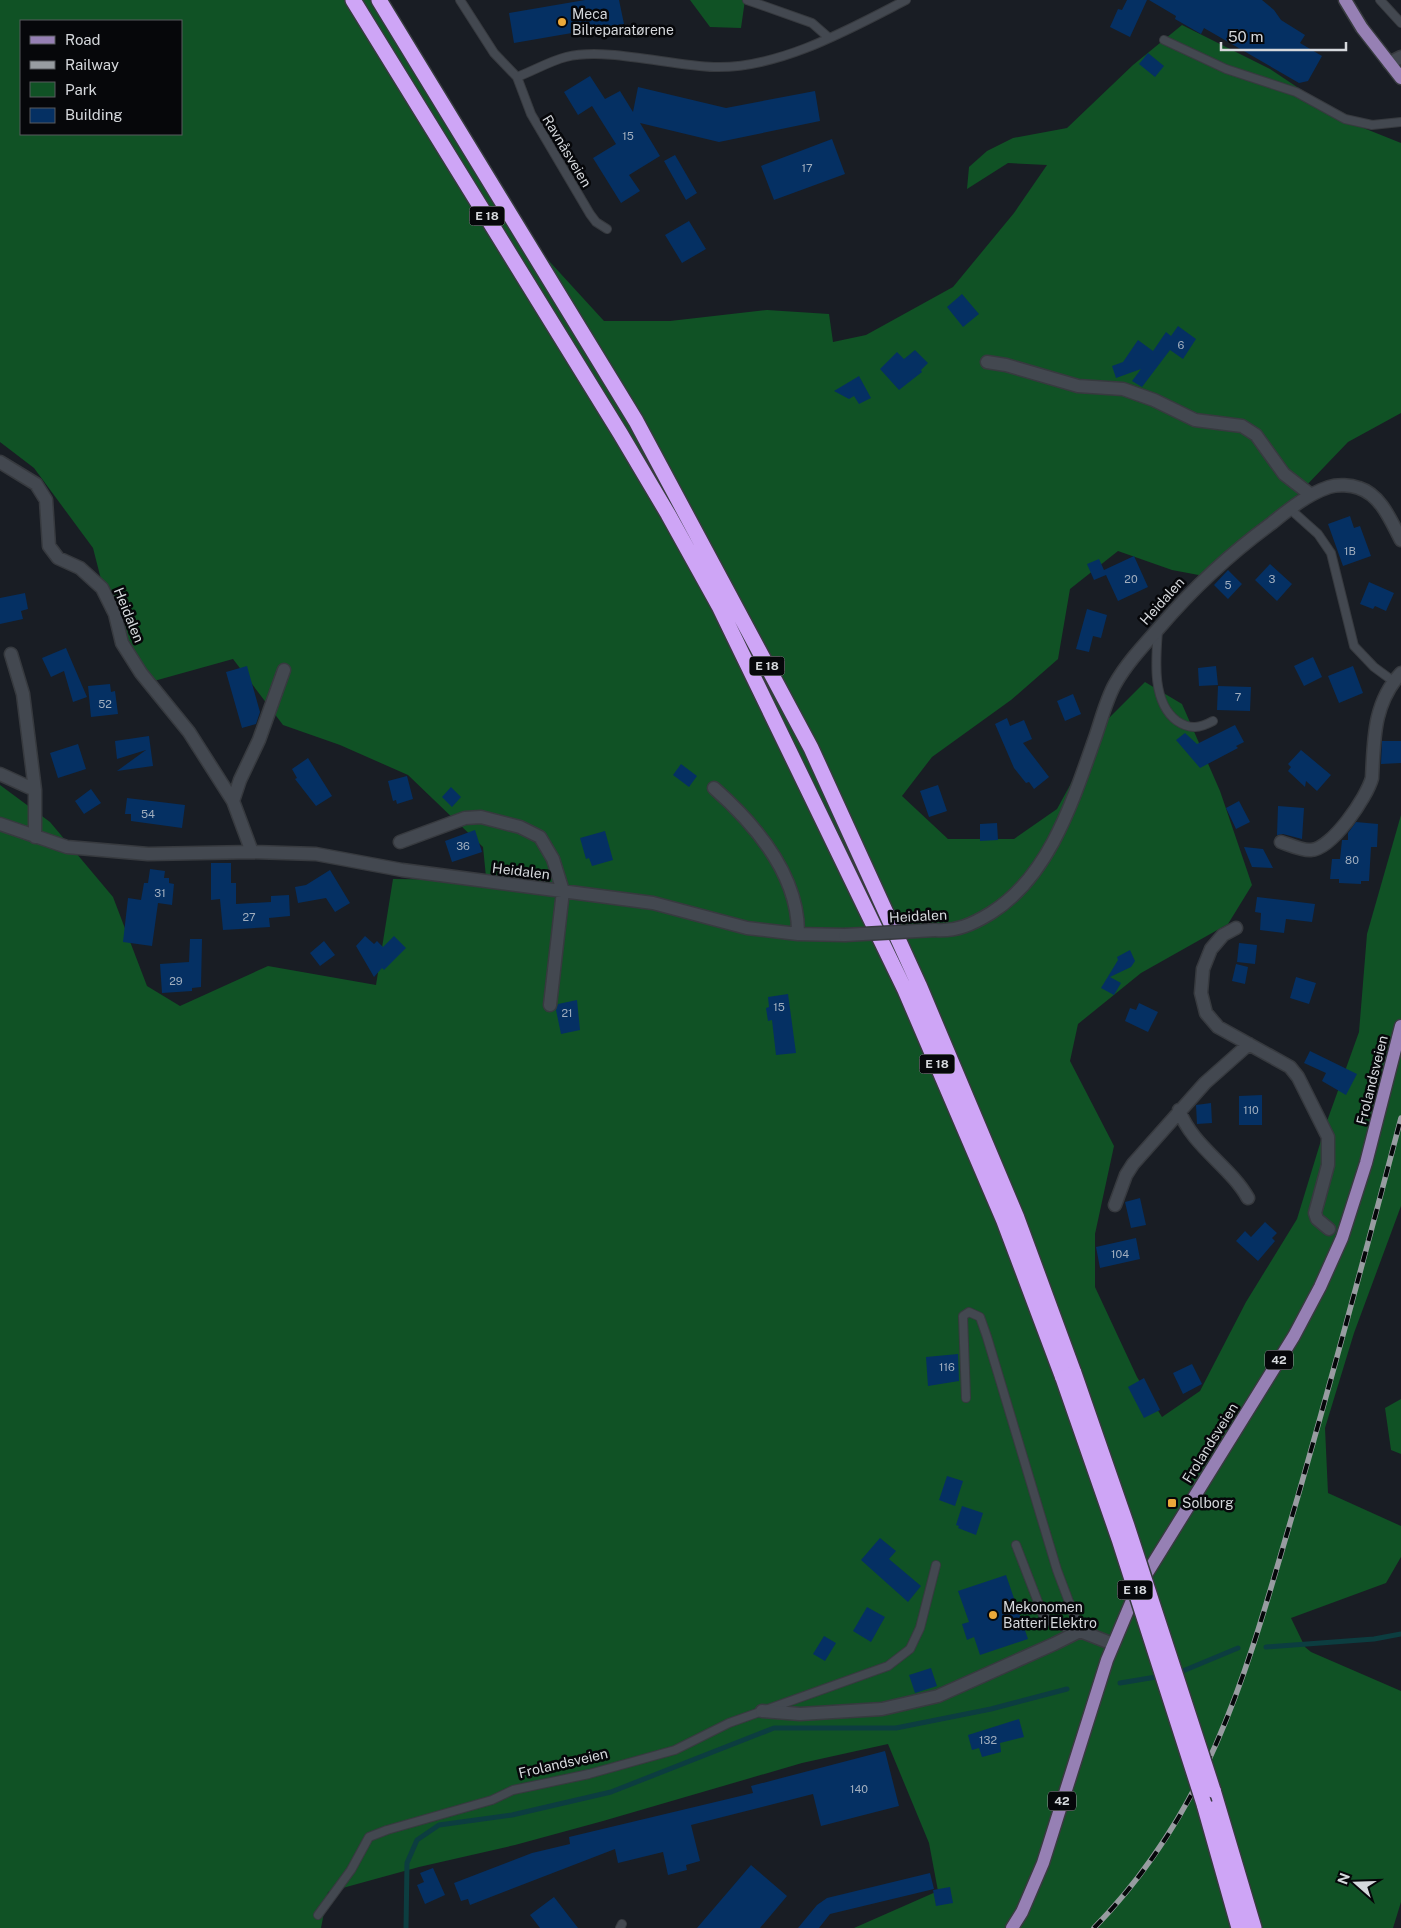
<svg xmlns="http://www.w3.org/2000/svg" width="1401" height="1928" font-family="'Public Sans',sans-serif">
<style>
.green{fill:#105225;fill-rule:evenodd}
.lines{fill:none;stroke-linecap:round;stroke-linejoin:round}
.stream{stroke:#0c3d40;stroke-width:5}
.building{fill:#053063}
.lane-casing{stroke:#373a3f;stroke-width:10}
.street-casing{stroke:#373a3f;stroke-width:15}
.primary-casing{stroke:#373a3f;stroke-width:15}
.highway-casing{stroke:#373a3f;stroke-width:18}
.lane{stroke:#434850;stroke-width:8}
.street{stroke:#434850;stroke-width:12}
.primary{stroke:#9680b4;stroke-width:12}
.highway{stroke:#cea5f6;stroke-width:15}
.rail-casing{stroke:#989ca1;stroke-width:5.5}
.rail{stroke:#06070a;stroke-width:4;stroke-dasharray:11;stroke-linecap:butt}
.street-bridge-casing{stroke:#373a3f;stroke-width:15;stroke-linecap:butt}
.highway-bridge-casing{stroke:#373a3f;stroke-width:18;stroke-linecap:butt}
.street-bridge{stroke:#434850;stroke-width:12}
.highway-bridge{stroke:#cea5f6;stroke-width:15}
.poi-dot{fill:#eca93a;stroke:#06070a;stroke-width:2}
.labels{text-anchor:middle;stroke-width:5;stroke-linejoin:round;paint-order:stroke}
.number-label{font-size:11px;fill:#a1aebe}
.shield{fill:#06070a;stroke:#97999d;stroke-width:1}
.shield-label{font-size:12px;font-weight:bold;fill:#d5d8dc}
.poi-label{font-size:14px;fill:#d5d8dc;stroke:#06070a;text-anchor:start}
.street-label{font-size:14px;fill:#d5d8dc;stroke:#06070a}
</style>
<rect width="100%" height="100%" fill="#191d24"/>
<path class="green" d="M0 0H373L539 250 604 321H670L767 310 829 314 833 342 866 335 953 287 1014 213 1047 165 1008 163 967 189 969 167 987 151 1013 138 1067 128 1133 65 1182 25 1270 69 1351 123 1401 143V413L1348 442 1280 513 1204 576 1172 570 1118 551 1070 589 1058 659 1011 700 932 757 902 796 948 839H1014L1057 809 1104 723 1145 682 1182 704 1220 791 1252 885 1228 924 1141 973 1078 1024 1070 1061 1114 1146 1095 1234V1287L1137 1377 1162 1417 1200 1391 1246 1302 1297 1219 1326 1124 1359 1032 1367 934 1401 815V1206L1354 1333 1325 1428 1328 1493 1401 1526V1557L1386 1583 1291 1618 1305 1647 1311 1652 1401 1691V1902L1393 1928H854L938 1891 929 1843 888 1744 802 1763 603 1821 515 1845 419 1867 328 1892 321 1928H0V785L50 822 113 897 147 986 180 1006 268 966 376 985 393 879 477 880 486 877 483 847 408 775 340 745 283 725 233 659 154 681 117 642 93 548 34 468 0 442ZM21 21H181V134H21Z
M690 0H745L741 28 710 27Z
M1401 1399V1454L1391 1450 1385 1408Z"/>
<g class="lines">
<path class="stream" d="M1266 1647 1374 1639 1401 1634
M1178 1673 1238 1648
M1120 1683 1162 1676
M406 1928 407 1863 417 1840 439 1825 512 1815 611 1792 774 1728H896L991 1709 1067 1689"/>
</g>
<path class="building" d="M585 0H619L624 24 514 43 509 13Z
M1127 0H1147L1130 37 1110 27 1118 9 1122 10Z
M1149 0H1262L1274 10 1281 20 1305 35 1300 43 1322 56 1308 81 1299 83 1204 28 1201 34 1175 19 1176 16Z
M1148 53 1164 66 1155 77 1139 64Z
M590 76 605 99 620 91 633 112 638 87 726 108 815 91 820 121 719 142 640 123 660 156 629 175 640 191 621 203 593 158 616 144 592 106 578 115 564 92Z
M832 139 845 174 774 200 761 166Z
M675 155 697 193 686 200 664 161Z
M689 221 706 249 682 263 665 235Z
M962 294 979 314 963 327 947 307Z
M1178 326 1196 339 1183 359 1170 350 1142 387 1132 381 1141 369 1116 378 1112 366 1123 362 1138 340 1153 351 1166 332 1171 336Z
M915 350 928 363 921 370 922 372 899 390 880 369 897 352 904 359Z
M859 376 871 398 859 404 854 396 849 399 834 391Z
M1350 516 1354 528 1360 526 1371 556 1343 566 1328 524Z
M1134 556 1148 587 1118 601 1106 575 1094 580 1087 564 1099 559 1104 570Z
M1270 564 1292 584 1277 601 1255 580Z
M1228 570 1242 584 1228 599 1214 585Z
M1369 582 1394 593 1386 611 1375 606 1373 609 1360 604Z
M25 593 28 609 21 611 23 619 0 624V598Z
M1087 609 1107 615 1101 638 1093 636 1089 652 1076 649Z
M66 648 87 697 73 702 64 671 51 677 42 658Z
M1313 657 1322 677 1304 686 1294 666Z
M247 666 260 712 256 724 242 728 226 672Z
M1216 666 1218 685 1199 686 1198 668Z
M1353 666 1363 693 1339 703 1328 676Z
M110 684 111 692 115 691 118 714 91 717 88 686Z
M1218 686 1251 687 1250 711 1217 710Z
M1073 694 1081 714 1065 721 1057 701Z
M1007 718 1010 726 1024 720 1032 739 1023 743 1049 777 1034 789 1029 782 1026 783 1014 768 995 724Z
M1235 725 1244 742 1236 746 1238 748 1200 768 1176 740 1185 733 1197 744Z
M149 736 153 766 117 771 146 750 117 759 115 741Z
M1382 741H1401V763L1381 764Z
M78 744 86 769 58 778 50 753Z
M1301 750 1331 775 1317 791 1306 781 1305 787 1288 771 1291 767 1288 764Z
M308 758 332 796 316 806 295 779 297 778 292 769Z
M681 764 697 776 689 787 673 775Z
M407 776 413 799 397 804 396 800 393 801 388 781Z
M938 785 947 811 929 817 920 791Z
M451 787 461 797 452 807 442 797Z
M91 789 101 803 84 814 75 801Z
M127 798 185 805 182 828 131 821V814H125Z
M1239 801 1250 822 1236 829 1226 808Z
M1278 806 1304 808 1302 839 1283 834 1277 835Z
M1356 822 1378 824 1377 847H1371L1369 881H1361V884L1339 883V879H1330L1332 859H1340L1342 840H1348V833Z
M997 823 998 840 980 841V824Z
M475 830 482 852 452 862 445 841Z
M605 831 613 860 592 866 589 858 586 859 580 838Z
M1244 847 1263 849 1273 868 1252 867Z
M211 863H231V883H236V904L271 902V896L289 895 290 916 269 918 270 927 223 930 220 899 211 900Z
M150 869 165 871 164 878H169V883L174 884 172 905 158 903 152 946 123 942 128 898 141 900 144 883H148Z
M330 870 350 903 335 912 326 898 298 903 295 887 306 885Z
M1257 897 1315 904 1312 922 1286 919 1284 933 1260 930 1261 913 1255 912Z
M365 936 374 944 377 941 383 947 394 936 406 948 384 970 382 968 374 977 356 946Z
M190 939H202L201 987 192 988V991L162 993 160 964 189 962Z
M324 941 335 955 320 966 310 953Z
M1239 943 1257 945 1255 964 1237 962Z
M1130 950 1135 961 1131 967 1110 977 1121 983 1114 995 1101 988 1118 960 1117 957Z
M1236 964 1248 967 1245 984 1232 981Z
M1296 977 1316 983 1309 1004 1290 998Z
M788 994 796 1053 776 1055 772 1020 768 1021 766 1008 769 1007 768 997Z
M577 1000 580 1030 561 1034 556 1010 558 1004Z
M1139 1003 1158 1012 1148 1032 1125 1021 1130 1008 1136 1010Z
M1310 1051 1357 1074 1346 1095 1322 1081 1326 1073 1304 1063Z
M1262 1095V1125H1239V1096Z
M1211 1103 1212 1123 1197 1124 1196 1105Z
M1140 1198 1146 1225 1131 1228 1125 1202Z
M1265 1222 1277 1233 1272 1238 1275 1241 1258 1261 1236 1241 1245 1231 1251 1237Z
M1136 1238 1140 1259 1100 1268 1096 1247Z
M958 1354 959 1381 928 1386 926 1357Z
M1192 1364 1202 1384 1183 1394 1173 1373Z
M1144 1378 1160 1410 1144 1418 1128 1387Z
M947 1476 963 1481 955 1506 939 1500Z
M962 1506 983 1513 976 1535 958 1528 959 1526 956 1525Z
M880 1538 896 1551 889 1559 921 1586 908 1602 861 1560Z
M1006 1575 1028 1639 980 1655 974 1637 967 1640 962 1624 969 1622 958 1591Z
M867 1607 885 1617 871 1642 853 1631Z
M824 1636 836 1643 825 1661 813 1654Z
M931 1668 937 1686 915 1693 909 1675Z
M1019 1719 1024 1737 1000 1743 1001 1752 982 1757 979 1748 972 1750 968 1735Z
M885 1751 899 1806 821 1826 813 1794 691 1825 700 1861 686 1865 687 1870 668 1875 663 1852 618 1863 615 1849 470 1905 468 1899 461 1901 454 1883 532 1853 570 1844 569 1837 753 1793 751 1786Z
M751 1865 787 1896 760 1928H697Z
M433 1868 445 1895 425 1904 417 1885 424 1882 420 1873Z
M930 1873 934 1889 830 1914 819 1928H798L817 1905 827 1898Z
M950 1887 953 1903 936 1906 933 1890Z
M554 1897 578 1928H540L530 1915Z"/>
<g class="lines">
<g class="lane-casing">
<path id="lane" d="M460 0 494 53 517 77 531 114 590 214 596 222 607 229
M747 0 812 23 828 37
M1380 0 1401 23
M1164 40 1226 69 1296 92 1345 119 1372 125 1401 122
M517 77C533 71 550 61 566 57 606 47 672 66 714 67 779 69 850 29 906 0
M1290 509 1318 534 1331 553 1354 646 1374 667 1393 681
M1158 630C1156 658 1151 702 1177 721 1190 730 1200 728 1213 721
M966 1398 963 1316 969 1312 980 1317 987 1337 1057 1570 1080 1631
M1016 1545 1043 1615C1053 1628 1066 1625 1080 1631
M318 1915 351 1870 369 1837 387 1830 492 1800 513 1790 589 1774 675 1750 729 1723 888 1666 910 1649 920 1628 936 1565
M620 1928 622 1924"/>
</g>
<g class="street-casing">
<path id="street" d="M1389 63 1401 57
M987 362 1006 365 1078 386 1123 389 1154 400 1195 420 1242 426 1256 435 1284 474 1311 495
M0 462 36 484 46 500 49 546 58 558 80 568 102 588 115 614 122 643 141 673 189 732 233 801 252 852
M11 654 23 694 35 790V837
M0 774 35 790
M714 788C756 825 799 875 798 934
M233 801 240 780 259 740 284 670
M0 824 67 847 148 854 252 852 316 854 402 870 653 903 747 928 798 934 845 935
M400 842 465 818 481 817 520 827 540 837 553 859 563 891 550 1005
M1281 842C1290 845 1303 851 1311 850 1332 849 1367 797 1372 778 1374 740 1373 703 1401 673
M1236 928 1223 935 1211 949 1203 969 1201 993 1206 1013 1218 1027 1290 1067 1298 1077 1328 1137V1165L1315 1213 1317 1219 1329 1229
M935 930C956 932 973 924 991 913 1050 876 1073 800 1095 738 1101 721 1106 700 1115 684 1127 663 1143 646 1159 628 1194 587 1228 555 1272 523 1289 509 1308 494 1329 487 1338 484 1351 485 1359 488 1381 495 1391 521 1401 540
M1179 1110C1192 1146 1230 1166 1248 1198
M1115 1205 1126 1175 1133 1164 1205 1083 1249 1044
M762 1711 800 1714 882 1709 938 1696 1054 1644 1080 1631 1113 1644"/>
</g>
<g class="primary-casing">
<path id="primary" d="M1345 0 1362 28 1401 78
M1012 1928 1022 1912 1043 1863 1107 1660 1136 1591 1294 1336 1320 1287 1342 1238 1366 1163 1401 1026"/>
</g>
<g class="highway-casing">
<path id="highway" d="M353 0 620 433 668 514 719 606 905 990 1004 1221 1063 1378
M379 0 636 421 811 748 919 985 1017 1218 1074 1373
M1213 1790 1254 1928
M1204 1804 1239 1928"/>
</g>
<use href="#lane" class="lane"/>
<use href="#street" class="street"/>
<use href="#primary" class="primary"/>
<use href="#highway" class="highway"/>
<g class="rail-casing">
<path id="rail" d="M1094 1928C1216 1803 1250 1658 1298 1496 1334 1370 1368 1244 1401 1118"/>
</g>
<use href="#rail" class="rail"/>
<g class="street-bridge-casing">
<path id="street-bridge" d="M845 935 935 930"/>
</g>
<g class="highway-bridge-casing">
<path id="highway-bridge" d="M1074 1373 1127 1526 1213 1790
M1063 1378 1119 1539 1204 1804"/>
</g>
<use href="#street-bridge" class="street-bridge"/>
<use href="#highway-bridge" class="highway-bridge"/>
</g>
<g class="poi-dot">
<circle cx="562" cy="22" r="5"/>
<rect x="1167" y="1498" width="10" height="10" rx="2.5"/>
<circle cx="993" cy="1615" r="5"/>
</g>
<g class="labels">
<g class="number-label">
<text x="628" y="140">15</text>
<text x="807" y="172">17</text>
<text x="1181" y="349">6</text>
<text x="1350" y="555">1B</text>
<text x="1131" y="583">20</text>
<text x="1272" y="583">3</text>
<text x="1228" y="589">5</text>
<text x="1238" y="701">7</text>
<text x="105" y="708">52</text>
<text x="148" y="818">54</text>
<text x="463" y="850">36</text>
<text x="1352" y="864">80</text>
<text x="160" y="897">31</text>
<text x="249" y="921">27</text>
<text x="176" y="985">29</text>
<text x="779" y="1011">15</text>
<text x="567" y="1017">21</text>
<text x="1251" y="1114">110</text>
<text x="1120" y="1258">104</text>
<text x="947" y="1371">116</text>
<text x="988" y="1744">132</text>
<text x="859" y="1793">140</text>
</g>
<g class="shield">
<rect x="469.5" y="206.5" width="35" height="19" rx="4"/>
<rect x="749.5" y="656.5" width="35" height="19" rx="4"/>
<rect x="919.5" y="1054.5" width="35" height="19" rx="4"/>
<rect x="1265" y="1350.5" width="28" height="19" rx="4"/>
<rect x="1117.5" y="1580.5" width="35" height="19" rx="4"/>
<rect x="1048" y="1791.5" width="28" height="19" rx="4"/>
</g>
<g class="shield-label">
<text x="487" y="220">E 18</text>
<text x="767" y="670">E 18</text>
<text x="937" y="1068">E 18</text>
<text x="1279" y="1364">42</text>
<text x="1135" y="1594">E 18</text>
<text x="1062" y="1805">42</text>
</g>
<g class="poi-label">
<text x="572" y="19">Meca<tspan x="572" dy="16">Bilreparatørene</tspan></text>
<text x="1182" y="1508">Solborg</text>
<text x="1003" y="1612">Mekonomen<tspan x="1003" dy="16">Batteri Elektro</tspan></text>
</g>
<g class="street-label">
<text transform="translate(567 151) rotate(59)" y="5">Ravnåsveien</text>
<text transform="translate(1162 601) rotate(-48)" y="5">Heidalen</text>
<text transform="translate(129 615) rotate(68)" y="5">Heidalen</text>
<text transform="translate(521 871) rotate(7)" y="5">Heidalen</text>
<text transform="translate(918 916) rotate(-3)" y="5">Heidalen</text>
<text transform="translate(1372 1080) rotate(-76)" y="5">Frolandsveien</text>
<text transform="translate(1210 1443) rotate(-58)" y="5">Frolandsveien</text>
<text transform="translate(563 1763) rotate(-13)" y="5">Frolandsveien</text>
</g>
</g>
<rect x="20" y="20" width="162" height="115" fill="#06070a" stroke="#595b5e"/>
<rect x="30" y="36" width="25" height="8" fill="#9680b4" stroke="#595b5e"/>
<text x="65" y="45" font-size="15" fill="#d5d8dc">Road</text>
<rect x="30" y="61" width="25" height="8" fill="#989ca1" stroke="#595b5e"/>
<text x="65" y="70" font-size="15" fill="#d5d8dc">Railway</text>
<rect x="30" y="82" width="25" height="15" fill="#105225" stroke="#595b5e"/>
<text x="65" y="95" font-size="15" fill="#d5d8dc">Park</text>
<rect x="30" y="108" width="25" height="15" fill="#053063" stroke="#595b5e"/>
<text x="65" y="120" font-size="15" fill="#d5d8dc">Building</text>
<g transform="translate(1356 1883) rotate(290)" stroke="#06070a" stroke-width="4" paint-order="stroke">
<path d="M0-4L9 19L0 12L-9 19Z" fill="#d5d8dc"/>
<text y="-8" font-size="14" font-weight="bold" text-anchor="middle" fill="#d5d8dc">N</text>
</g>
<path d="M1221 42v8h125v-8" fill="none" stroke="#d5d8dc" stroke-width="2.5"/>
<text x="1228" y="42" font-size="15" fill="#d5d8dc" stroke="#06070a" stroke-width="4" paint-order="stroke">50 m</text>
</svg>
